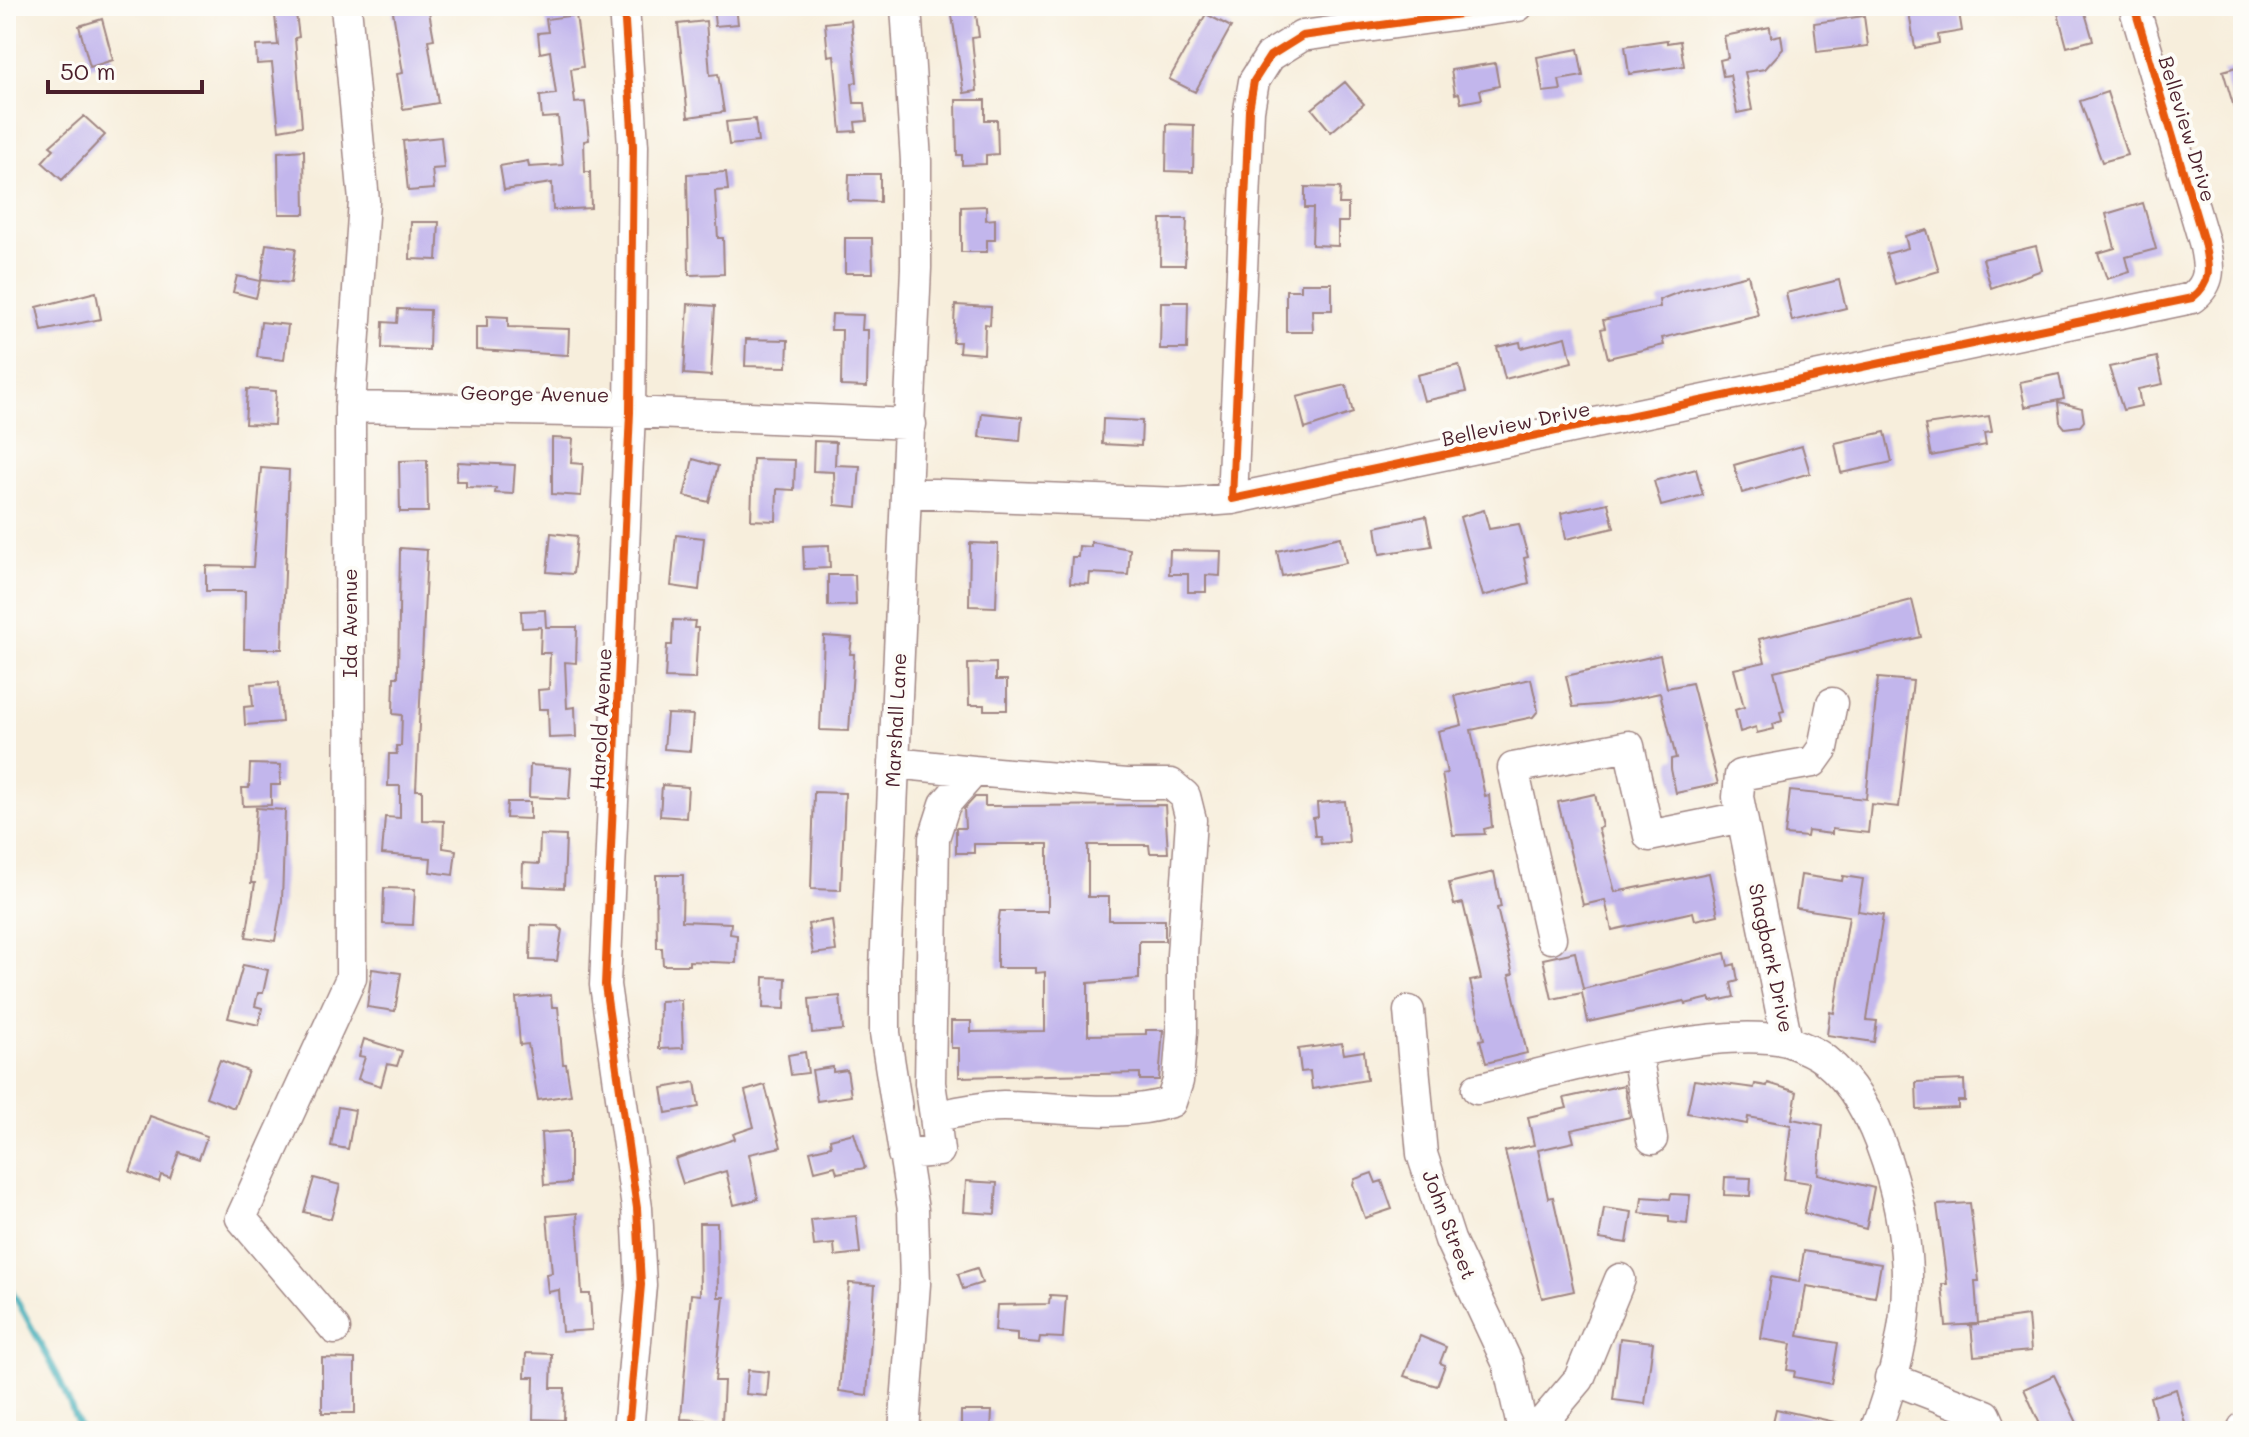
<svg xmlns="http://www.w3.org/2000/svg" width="2249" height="1437" font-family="Mali,sans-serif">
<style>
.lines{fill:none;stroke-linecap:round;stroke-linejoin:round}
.stream{stroke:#39aab6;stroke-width:6}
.building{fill:#c2b6ec}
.minor-casing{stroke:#a08684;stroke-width:33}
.minor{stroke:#fff;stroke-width:30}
.cycleway-casing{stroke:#fdfcf7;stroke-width:13}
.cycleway{stroke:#e8590c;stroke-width:8}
.labels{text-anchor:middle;stroke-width:8;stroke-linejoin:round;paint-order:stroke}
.street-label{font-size:20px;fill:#4a1f2b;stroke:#fdfcf7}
</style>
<rect width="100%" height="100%" fill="#fdfcf7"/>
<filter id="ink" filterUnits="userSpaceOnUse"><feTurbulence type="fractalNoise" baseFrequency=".0125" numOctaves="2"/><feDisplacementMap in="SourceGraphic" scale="16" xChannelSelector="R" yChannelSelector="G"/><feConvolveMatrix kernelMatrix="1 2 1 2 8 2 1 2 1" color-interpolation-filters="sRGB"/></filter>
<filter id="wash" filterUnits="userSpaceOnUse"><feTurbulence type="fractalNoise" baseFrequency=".006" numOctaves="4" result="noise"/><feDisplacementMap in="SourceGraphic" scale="32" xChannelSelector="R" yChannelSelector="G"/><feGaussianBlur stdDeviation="1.8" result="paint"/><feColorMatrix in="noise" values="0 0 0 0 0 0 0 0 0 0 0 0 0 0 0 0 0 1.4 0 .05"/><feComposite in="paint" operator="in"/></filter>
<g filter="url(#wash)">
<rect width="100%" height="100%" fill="#f7eedc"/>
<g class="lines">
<path class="stream" d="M6 1280 58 1376 81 1431"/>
</g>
<g id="blocks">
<path class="building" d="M274 6H295L299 37 295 38 302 126 279 130 272 63 257 64 256 46 278 45Z
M392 6H428L434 39 428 40 438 103 403 109 397 74 403 73Z
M713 6H736L738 24 715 26Z
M975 6 979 37 972 38 977 91 964 93 951 9Z
M1944 6H1958L1962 31 1938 35 1939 43 1915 48 1909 12Z
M2056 6H2083L2093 40 2067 47Z
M1206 14 1231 27 1195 92 1169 79Z
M576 15 583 67 571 69 575 103 585 102 589 140 584 141 585 172H590L591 208 553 210 552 183 504 190 500 166 528 161 529 167 563 165 558 117 542 118 540 96 556 94 550 51 540 53 538 33 548 32 546 19Z
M1864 16 1868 46 1817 52 1814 23Z
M102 19 113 60 90 67 79 26Z
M851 20 857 82 852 83 854 103H865L867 121 855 122 856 131 841 132 834 55 828 56 825 23Z
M706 21 710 75 718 74 724 112 688 117 678 24Z
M1770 27 1771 37 1781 35 1783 49 1765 69 1745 72 1752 110 1737 113 1730 75 1723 76 1720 60 1728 58 1724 36Z
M1667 40V43L1680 41 1684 66 1629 74 1625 46Z
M1578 49 1583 76 1559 80 1561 90 1543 92 1537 57Z
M1495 63 1499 86 1480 90 1482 99 1461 103 1459 93 1455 94 1451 70Z
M2243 65V124H2239L2223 71Z
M1345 82 1364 104 1331 132 1312 109Z
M2107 92 2127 155 2102 162 2080 101Z
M956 100H985V120H997L998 154 986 155V164L962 165V155H957Z
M84 116 105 135 62 180 42 162 54 149 50 146Z
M755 119 758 142 729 145 726 122Z
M1167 124 1194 125 1193 172 1166 171Z
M441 137 444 168 432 169 434 189 408 191 403 141Z
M304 150 305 214H279L278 152Z
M726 172 728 190 715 191 718 238H723L724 274 689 275 687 174Z
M849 174H880V202L848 201Z
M1305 187 1340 188 1339 204H1348V222H1338V246L1312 245 1313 208H1305Z
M2143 203 2156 249 2126 257 2130 272 2107 279 2098 253 2115 248 2106 214Z
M986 206V220L995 219V240H987V252H961V207Z
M1161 219H1187L1185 265H1160Z
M411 222H439L437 260 410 259Z
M1927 230 1939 271 1895 284 1886 254 1908 248 1905 236Z
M845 238H872L873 273H845Z
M266 244 296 248 291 283 261 280Z
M2036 246 2042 270 1991 288 1983 259Z
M1748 275 1758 315 1662 338 1664 345 1608 358 1601 329 1605 328 1603 320 1660 307 1659 300 1682 291Z
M237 276 260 281 256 298 233 292Z
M1839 280 1846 308 1792 321 1786 293Z
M1301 283H1332V310H1312L1313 332H1286V290H1301Z
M96 292 101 319 42 331 37 307Z
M1161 302H1188L1187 349H1160Z
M688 304 715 306 711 376 684 374Z
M955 305 991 307 990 325 985 324 984 354 959 352 960 342H953Z
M398 309 430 310 429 350 382 348 383 322 397 323Z
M832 314 863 315 862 330H868L867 387 841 386 842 330H831Z
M487 316 508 317V327L569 329 568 355 476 350V327H487Z
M261 322 288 325 284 360 257 357Z
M1566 337 1572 362 1505 379 1497 347 1520 342 1521 348Z
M746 339 788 340 787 367 745 366Z
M2157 357 2163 384 2138 389 2141 406 2123 410 2109 367Z
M1459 365 1466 392 1424 401 1417 375Z
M2059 374 2064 399 2025 407 2020 382Z
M1346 385 1353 413 1305 429 1297 397Z
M247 389 276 391 274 425 245 424Z
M2058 402 2082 408 2084 421 2080 426 2065 428 2060 422Z
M982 413 1022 417 1020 441 979 437Z
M1989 416 1992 432 1984 433 1986 445 1931 456 1925 425Z
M1103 419 1142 421 1141 446 1102 444Z
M1885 432 1892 462 1841 473 1835 443Z
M552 438 573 439 571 463 583 464 581 496 552 494Z
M814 441 836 442 835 465 860 466 857 507 835 505 834 472 813 471Z
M1802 446 1810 473 1742 493 1734 465Z
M693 459 718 466 709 502 684 496Z
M753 459 795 460 794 490 777 489 776 521 751 520Z
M427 460 428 512H400L399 461Z
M458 462 515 465 513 494 495 493 496 488 466 487V481H456Z
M261 468 289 470 282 649H244L245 591H206V566L253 567Z
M1696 469 1703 495 1661 506 1654 481Z
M1608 503 1614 528 1566 539 1561 513Z
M1484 510 1489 529 1519 524 1528 557 1524 558 1529 583 1483 596 1460 517Z
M1426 516 1432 546 1380 554 1376 527Z
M551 533 577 536 573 574 547 572Z
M676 535 704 538 699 590 671 586Z
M1341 537 1346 563 1282 576 1277 551Z
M1091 542 1130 549 1128 575 1090 573 1089 584 1070 583 1072 557H1078L1079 546 1091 547Z
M970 543 998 544 996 607 969 606Z
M829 545 830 568 804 569 803 546Z
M400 548 427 550 416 790H422V820L444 821 443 848 456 850 453 875 430 872 431 858 382 854 385 817 400 818V786H388L389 754H397L396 746H401L402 715 393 714 394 677H398Z
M1170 550 1221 551 1220 576 1206 575V592H1188V574H1169Z
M828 575H855L856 605 828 606Z
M1912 600 1921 637 1774 671 1784 711 1780 712 1782 721 1773 724 1774 729 1757 733 1756 727 1740 732 1735 710 1744 707 1734 669 1765 662 1759 639Z
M545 610 546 627H577L576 663 565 662 567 708 575 707 576 737 549 738 548 709H539L538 690 549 689 550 653H540L541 627 522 628 521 611Z
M673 620 695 621 694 628H698L695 679 665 678 667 645H672Z
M824 636 852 638 850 654H854L849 731 820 730Z
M1660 655 1667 688 1692 683 1718 784 1676 793 1671 769V759L1676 758 1660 693 1608 704 1573 707 1566 676Z
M996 663V680H1007V710H984V705H969L968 664Z
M1878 678 1913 681 1899 807 1871 804 1868 833 1832 829V834L1808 831 1807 837 1785 835 1790 791 1866 799Z
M1531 679 1538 711 1533 717 1471 730 1485 796 1489 795 1492 827 1484 829 1485 834 1453 835 1442 774 1447 773 1438 731 1462 725 1455 696Z
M279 682 282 722 245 725 244 707 253 706 251 684Z
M667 714 693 715 690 751 664 749Z
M250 764 281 765 280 785H271V805L243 806 242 788H249Z
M530 765 571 768 569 799 529 797Z
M662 785 688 787 686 818 660 816Z
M814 792 845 793 841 890 811 889Z
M1595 794 1602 827 1598 828 1615 892 1709 873 1718 915 1695 920 1693 912 1612 930 1605 900 1583 905 1558 802Z
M975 797H985V806L1165 805 1168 853H1150L1149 845H1088V897H1109V920H1165V941H1139V979L1088 983V1035L1146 1034V1030H1163L1159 1080H1140V1073L959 1077V1048H951V1021H971V1032L1045 1031V972L1036 973V968H997V930L1000 911H1048V844H974V853H956V828H965L964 809Z
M1345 801 1349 842 1321 844 1320 836H1315L1313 818 1318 817 1317 803Z
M507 802H530V819L506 818Z
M256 808 285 810 282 901 275 941 246 937 255 883H251Z
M540 835 566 836 564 888 522 886 523 863 539 864Z
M1494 872 1501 907 1497 908 1513 974 1509 975 1527 1053 1486 1063 1480 1040 1484 1039 1470 981 1481 979 1463 903 1454 905 1449 883Z
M656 875H683L682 921 731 923 730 934 737 935 736 963 689 961V965H663L662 948H657Z
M1801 875 1842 881 1843 876 1863 879 1858 911 1883 915 1867 1020 1877 1021 1874 1042 1827 1035 1830 1012 1834 1013 1849 916 1796 908Z
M384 888 415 889 413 925 383 924Z
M832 920 836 951 813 954 808 924Z
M531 925 558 926 562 930 557 961 530 960Z
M1575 952 1583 989 1725 953 1728 966 1735 964 1738 981 1731 983 1734 997 1711 1002 1710 998 1685 1004 1684 1001 1588 1022 1582 993 1552 999 1543 959Z
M243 965 268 970 263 993H258L255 1006 262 1008 259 1025 228 1018Z
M372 969 401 973 395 1011 367 1007Z
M764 977 786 978 785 1009 763 1008Z
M551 995 552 1007H558L563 1064H566L571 1095 538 1100 528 1044 520 1045 516 998Z
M840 996 843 1030 812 1033 809 999Z
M681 1000 683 1048 659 1049 660 1001Z
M364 1039 402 1051 397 1066 387 1064 381 1086 358 1079 365 1057 359 1056Z
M1342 1043 1344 1054 1364 1051 1367 1080 1312 1089 1310 1071 1301 1072 1298 1049Z
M805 1052 808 1073 791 1075 788 1055Z
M220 1060 248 1071 234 1108 206 1097Z
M833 1067V1072L847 1070 851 1096 817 1101 812 1070Z
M1694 1080 1754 1088 1755 1084 1767 1086 1768 1083 1797 1092 1792 1119 1823 1125 1818 1174 1874 1188 1866 1229 1804 1213 1810 1183 1784 1179 1791 1125 1748 1117 1747 1124 1687 1113Z
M1964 1080 1965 1101H1958V1108L1917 1110 1916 1082Z
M695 1082 699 1107 666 1113 662 1088Z
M765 1085 781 1147 749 1154 758 1199 734 1205 726 1171 683 1184 675 1159 735 1139 733 1134 754 1127 745 1091Z
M1624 1085 1630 1117 1571 1130 1574 1142 1538 1150 1548 1198 1553 1197 1574 1291 1542 1298 1505 1151 1534 1145 1528 1117 1567 1108 1564 1098Z
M338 1107 355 1110 348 1149 331 1146Z
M150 1116 207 1136 199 1159 179 1152 170 1178 161 1175 159 1182 130 1172Z
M570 1131V1183L544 1185 541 1133Z
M854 1133 865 1168 837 1173 835 1166 815 1171 810 1151 831 1146 830 1139Z
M1372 1173 1376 1183 1382 1181 1392 1209 1365 1218 1353 1184 1355 1179Z
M1725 1177 1751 1178 1750 1196 1724 1195Z
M314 1178 340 1185 331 1219 304 1212Z
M966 1181 997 1183 995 1214 964 1212Z
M1671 1194 1690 1195 1687 1224 1669 1222V1216L1640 1213 1642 1197 1670 1199Z
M1970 1203 1979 1281H1975L1978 1324 1946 1326 1942 1284H1947L1937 1205Z
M1604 1208 1632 1212 1627 1243 1599 1239Z
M577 1213 582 1294H590L592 1330 562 1332 559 1290 548 1292 546 1274 552 1273 547 1216Z
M856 1216 860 1253 835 1256 834 1244 814 1246 811 1220Z
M699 1223H717L718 1297H724L715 1381H724L722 1421 681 1419 691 1294 700 1295Z
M1804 1251 1881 1264 1875 1297 1806 1286 1798 1336 1838 1343 1831 1384 1794 1377 1795 1371 1787 1370 1791 1344 1761 1339 1771 1277 1799 1282Z
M977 1268 982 1283 963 1289 958 1274Z
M849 1283 875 1285 867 1395 839 1391Z
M1050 1295 1066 1296 1063 1338 1040 1337 1039 1343 1017 1341V1333L995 1331 997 1305 1049 1304Z
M2028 1316 2031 1351 1974 1356 1971 1324Z
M1420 1336 1446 1347 1440 1363 1445 1365 1437 1386 1404 1376Z
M1620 1338 1653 1342 1645 1404 1613 1400Z
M526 1353 552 1354 551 1388H565L564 1420 533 1419 534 1377H525Z
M322 1358 355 1359V1413H322Z
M748 1370 769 1372 767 1396 746 1394Z
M2054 1375 2081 1431H2043L2024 1389Z
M2176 1389 2187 1431H2159L2150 1397Z
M1776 1409 1844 1424 1843 1431H1771Z
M961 1411H992L991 1431H961Z"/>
</g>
</g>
<g filter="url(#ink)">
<use href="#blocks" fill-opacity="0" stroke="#a08684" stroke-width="2"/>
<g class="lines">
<g class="minor-casing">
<path id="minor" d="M624 6 633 146 630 412 605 985 637 1208 641 1285 628 1431
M1518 6 1302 36 1270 56 1254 81 1249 110 1232 499 2192 298C2213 282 2209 266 2204 242L2134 6
M350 407 630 412 911 424
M907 493 1181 503 1232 499
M1832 703 1823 748 1813 762 1740 775 1738 797 1787 1041C1800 1046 1814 1051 1825 1060 1880 1103 1908 1215 1907 1283 1907 1330 1892 1387 1875 1431
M894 763 974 771 945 804 934 838 930 1083 935 1116C957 1113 981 1106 1003 1106 1058 1106 1118 1119 1171 1102L1178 1081 1182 1032V955L1191 820 1185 796 1171 784H1127L974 771
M1551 938 1513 768 1629 746 1649 836 1742 817
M1409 1011 1422 1154 1450 1240 1508 1364 1523 1431
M1637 1054 1652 1139
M1477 1089C1558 1071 1710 1024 1787 1041
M903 1154 939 1151 935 1116
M335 1329 241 1218 351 978 350 407 364 201 346 6
M1890 1378 1986 1415 1993 1431
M904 1431 915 1284 913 1210 885 1033V968L916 268V161L906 6
M1535 1431 1579 1379 1620 1279
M2242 1431 2243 1428"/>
</g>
<use href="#minor" class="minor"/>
<g class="cycleway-casing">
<path id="cycleway" d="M624 6 633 146 630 412 605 985 637 1208 641 1285 628 1431
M1518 6 1302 36 1270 56 1254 81 1249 110 1232 499 2192 298C2213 282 2209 266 2204 242L2134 6"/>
</g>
<use href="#cycleway" class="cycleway"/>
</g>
</g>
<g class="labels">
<g class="street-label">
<text transform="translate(2187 129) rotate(73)" y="7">Belleview Drive</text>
<text transform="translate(535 394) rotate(1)" y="7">George Avenue</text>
<text transform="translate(1516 424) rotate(-12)" y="7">Belleview Drive</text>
<text transform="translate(350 623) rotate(-90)" y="7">Ida Avenue</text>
<text transform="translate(601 719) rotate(-87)" y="7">Harold Avenue</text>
<text transform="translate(896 720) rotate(-87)" y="7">Marshall Lane</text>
<text transform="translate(1771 958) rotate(78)" y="7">Shagbark Drive</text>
<text transform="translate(1449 1225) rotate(69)" y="7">John Street</text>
</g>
</g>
<rect width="2249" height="1437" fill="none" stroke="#fdfcf7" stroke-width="32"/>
<path d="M48 80v12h154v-12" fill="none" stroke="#4a1f2b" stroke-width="4"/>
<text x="60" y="80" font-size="24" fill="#4a1f2b" stroke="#fdfcf7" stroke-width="6" paint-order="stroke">50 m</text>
</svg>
